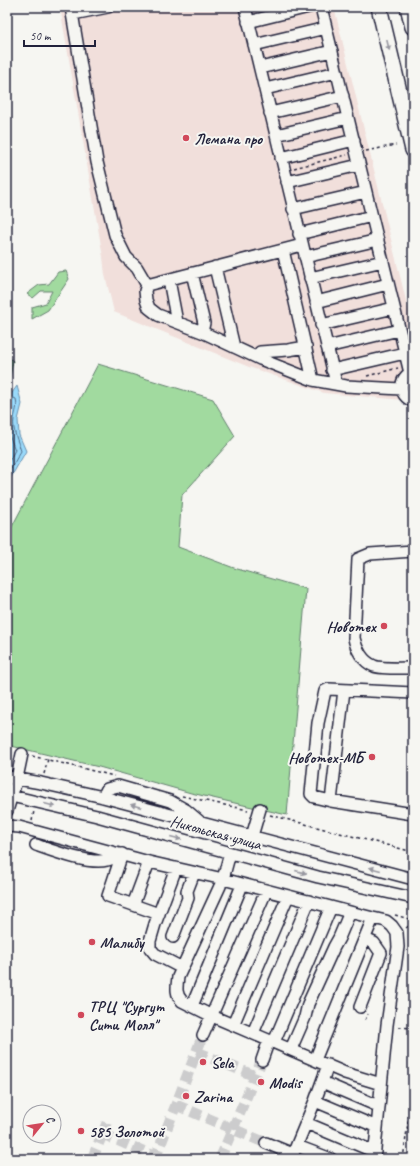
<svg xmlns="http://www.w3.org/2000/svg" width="420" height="1166" font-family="Caveat,sans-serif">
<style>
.built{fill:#f1dfdb}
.green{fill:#a1da9f;stroke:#627e6d}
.water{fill:#99d9fa;stroke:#6990ae}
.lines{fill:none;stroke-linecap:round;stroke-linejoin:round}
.shore{stroke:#526b87;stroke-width:1}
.minor-tunnel{stroke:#cccccd;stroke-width:11;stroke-dasharray:11 5.5;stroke-linecap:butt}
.minor-casing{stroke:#22223b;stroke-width:14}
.major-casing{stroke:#22223b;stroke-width:18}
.path{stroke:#22223b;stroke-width:1.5;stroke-dasharray:3 3;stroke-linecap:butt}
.minor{stroke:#f6f6f2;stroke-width:11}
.major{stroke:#f6f6f2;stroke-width:15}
.oneway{fill:#9797a0}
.poi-dot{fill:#d1495b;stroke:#f6f6f2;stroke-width:1.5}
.labels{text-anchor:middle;stroke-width:4;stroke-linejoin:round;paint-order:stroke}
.poi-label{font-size:16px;font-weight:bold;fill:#22223b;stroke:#f6f6f2;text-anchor:start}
.street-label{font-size:16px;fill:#22223b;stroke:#f6f6f2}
</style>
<rect width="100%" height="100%" fill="#f6f6f2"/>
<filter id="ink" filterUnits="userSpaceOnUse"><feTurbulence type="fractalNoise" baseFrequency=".025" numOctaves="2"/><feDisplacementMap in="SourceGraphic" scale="8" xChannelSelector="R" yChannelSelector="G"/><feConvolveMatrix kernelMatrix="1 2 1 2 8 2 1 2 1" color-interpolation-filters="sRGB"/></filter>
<g filter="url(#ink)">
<path class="built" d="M60 7H334L413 329V372L404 400 324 393 249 367 114 312 105 275 103 257Z"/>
<path class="green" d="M66 271 69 279 48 310 32 319V307L46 303 52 291H41L33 298 27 294 39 285 49 284 58 272Z
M7 355 13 361 10 377 7 379Z
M98 364 213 399 235 436 182 495 178 547 234 568 306 589 287 815 191 793 99 767 7 745V536Z"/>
<path class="water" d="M17 386 22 404 18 420 19 435 26 451 7 484V400Z"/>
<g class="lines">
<path class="shore" d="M7 402 11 401 14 398 16 399C18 407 15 412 14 419 12 430 18 441 21 451L7 475
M7 407H10L12 408 9 421 10 437 15 450 7 465"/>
<path class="minor-tunnel" d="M197 1052 255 1076
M176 1105 266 1143
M103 1134 161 1159
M92 1159 107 1123
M155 1159 203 1035
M220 1159 262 1060"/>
<g class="minor-casing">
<path id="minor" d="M71 7 97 162 115 235 126 257 137 268 147 285
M245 7 336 383
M321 7 410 373
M73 14 108 7
M248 22 309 7
M254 45 326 28
M260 68 332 51
M265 89 337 72
M270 113 343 96
M276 135 348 118
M281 158 354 140
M287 182 359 165
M293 209 366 192
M299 234 372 216
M302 245 147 285 145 291 146 300 149 308 158 315 202 332 260 359 313 380 346 386 401 389
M283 250 313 380
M305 257 378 240
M215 267 234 347
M192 273 204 323 202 332
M310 278 383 261
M169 280 177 322
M316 302 388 284
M321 325 394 308
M327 347 399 330
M260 359V352L288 350 306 347
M332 370 405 353
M413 372C398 377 398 396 413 401
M413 551 370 554 358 559 354 638C356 649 363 662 374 666 381 669 405 668 413 668
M413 693 329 689 325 691 318 723 311 794 314 797 331 801 413 814
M7 777 41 783 103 797 413 879
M7 795 97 816 318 877 413 898
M103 797 107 789 118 786 170 801 186 810 199 821
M331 801 344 690
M7 811 17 778 22 754
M7 826 19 827 149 862 223 879 373 918 386 921 392 926 397 933 398 947 387 1025 374 1159
M252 836 260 809
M36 845C53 851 90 865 107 860 112 859 117 856 122 854
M122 854 108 896 159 914
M176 868 155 924 150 941V948L155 954 182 968
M223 879 230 853
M220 886 178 977C177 986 175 994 182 1001L212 1016 345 1073 381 1084
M133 905 149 862
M173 937 188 898 187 891 194 873
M192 1006 240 890
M360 1007 381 953 374 943 365 939
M233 1025 288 896
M253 1033 309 901
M203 1035 264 896
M274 1042 331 907
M291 1049 305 1017 308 1004 334 947 339 938 350 912
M262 1060 269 1040
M315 1060 373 918
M322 1082 378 1106
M315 1101 377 1127
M306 1123 375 1152
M266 1143 293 1154
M297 1146 331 1159
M291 1159 315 1101 328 1065"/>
</g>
<g class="major-casing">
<path id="major" d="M379 7 413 150
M408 7 413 27"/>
</g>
<path class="path" d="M366 151 396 145
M294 168 347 155
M367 376 398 368
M7 752 13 753
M32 756 114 776
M44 774 48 759
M182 796 248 810
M270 815 413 852
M32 821 34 811
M395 915 413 920
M406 928 413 923
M413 1019V1022
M365 1020 368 1014
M399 1027 413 1028
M403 1159 413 1086"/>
<use href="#minor" class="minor"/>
<use href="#major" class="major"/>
</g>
<defs><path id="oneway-solid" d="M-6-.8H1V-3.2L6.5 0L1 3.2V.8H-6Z"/></defs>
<g class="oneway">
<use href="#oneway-solid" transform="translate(388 45) rotate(77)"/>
<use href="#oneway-solid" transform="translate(50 805) rotate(14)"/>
<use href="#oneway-solid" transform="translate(136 806) rotate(-165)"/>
<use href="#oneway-solid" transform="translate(176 838) rotate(15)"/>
<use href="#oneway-solid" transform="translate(375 869) rotate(-165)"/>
<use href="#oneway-solid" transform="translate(301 872) rotate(15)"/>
</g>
</g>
<g class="poi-dot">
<circle cx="186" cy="138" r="4"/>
<circle cx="384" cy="626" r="4"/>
<circle cx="372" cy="757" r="4"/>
<circle cx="92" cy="942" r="4"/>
<circle cx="81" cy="1015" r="4"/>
<circle cx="203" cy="1062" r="4"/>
<circle cx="261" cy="1082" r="4"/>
<circle cx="186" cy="1096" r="4"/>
<circle cx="81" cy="1131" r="4"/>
</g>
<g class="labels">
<g class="poi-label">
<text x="194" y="144">Лемана про</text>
<text x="376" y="632" text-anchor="end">Новотех</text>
<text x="364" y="763" text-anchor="end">Новотех-МБ</text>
<text x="100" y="948">Малибу</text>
<text x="89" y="1012">ТРЦ "Сургут<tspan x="89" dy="18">Сити Молл"</tspan></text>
<text x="211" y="1068">Sela</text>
<text x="269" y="1088">Modis</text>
<text x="194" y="1102">Zarina</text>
<text x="89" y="1137">585 Золотой</text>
</g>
<g class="street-label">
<text transform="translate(216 832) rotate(15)" y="6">Никольская улица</text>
</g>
</g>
<rect width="420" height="1166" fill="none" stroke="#f6f6f2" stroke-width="24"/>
<rect x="12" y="12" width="396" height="1142" fill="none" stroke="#22223b" stroke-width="1.5" filter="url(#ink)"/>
<g transform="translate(42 1124) rotate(60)"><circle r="19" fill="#f6f6f2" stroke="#a1a1a9"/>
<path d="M0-3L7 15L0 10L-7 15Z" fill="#d1495b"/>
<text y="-6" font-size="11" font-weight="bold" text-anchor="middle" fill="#22223b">С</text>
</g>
<path d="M24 40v6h71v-6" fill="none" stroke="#22223b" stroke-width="2"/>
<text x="30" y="40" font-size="12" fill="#22223b" stroke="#f6f6f2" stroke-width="3" paint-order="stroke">50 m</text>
</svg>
